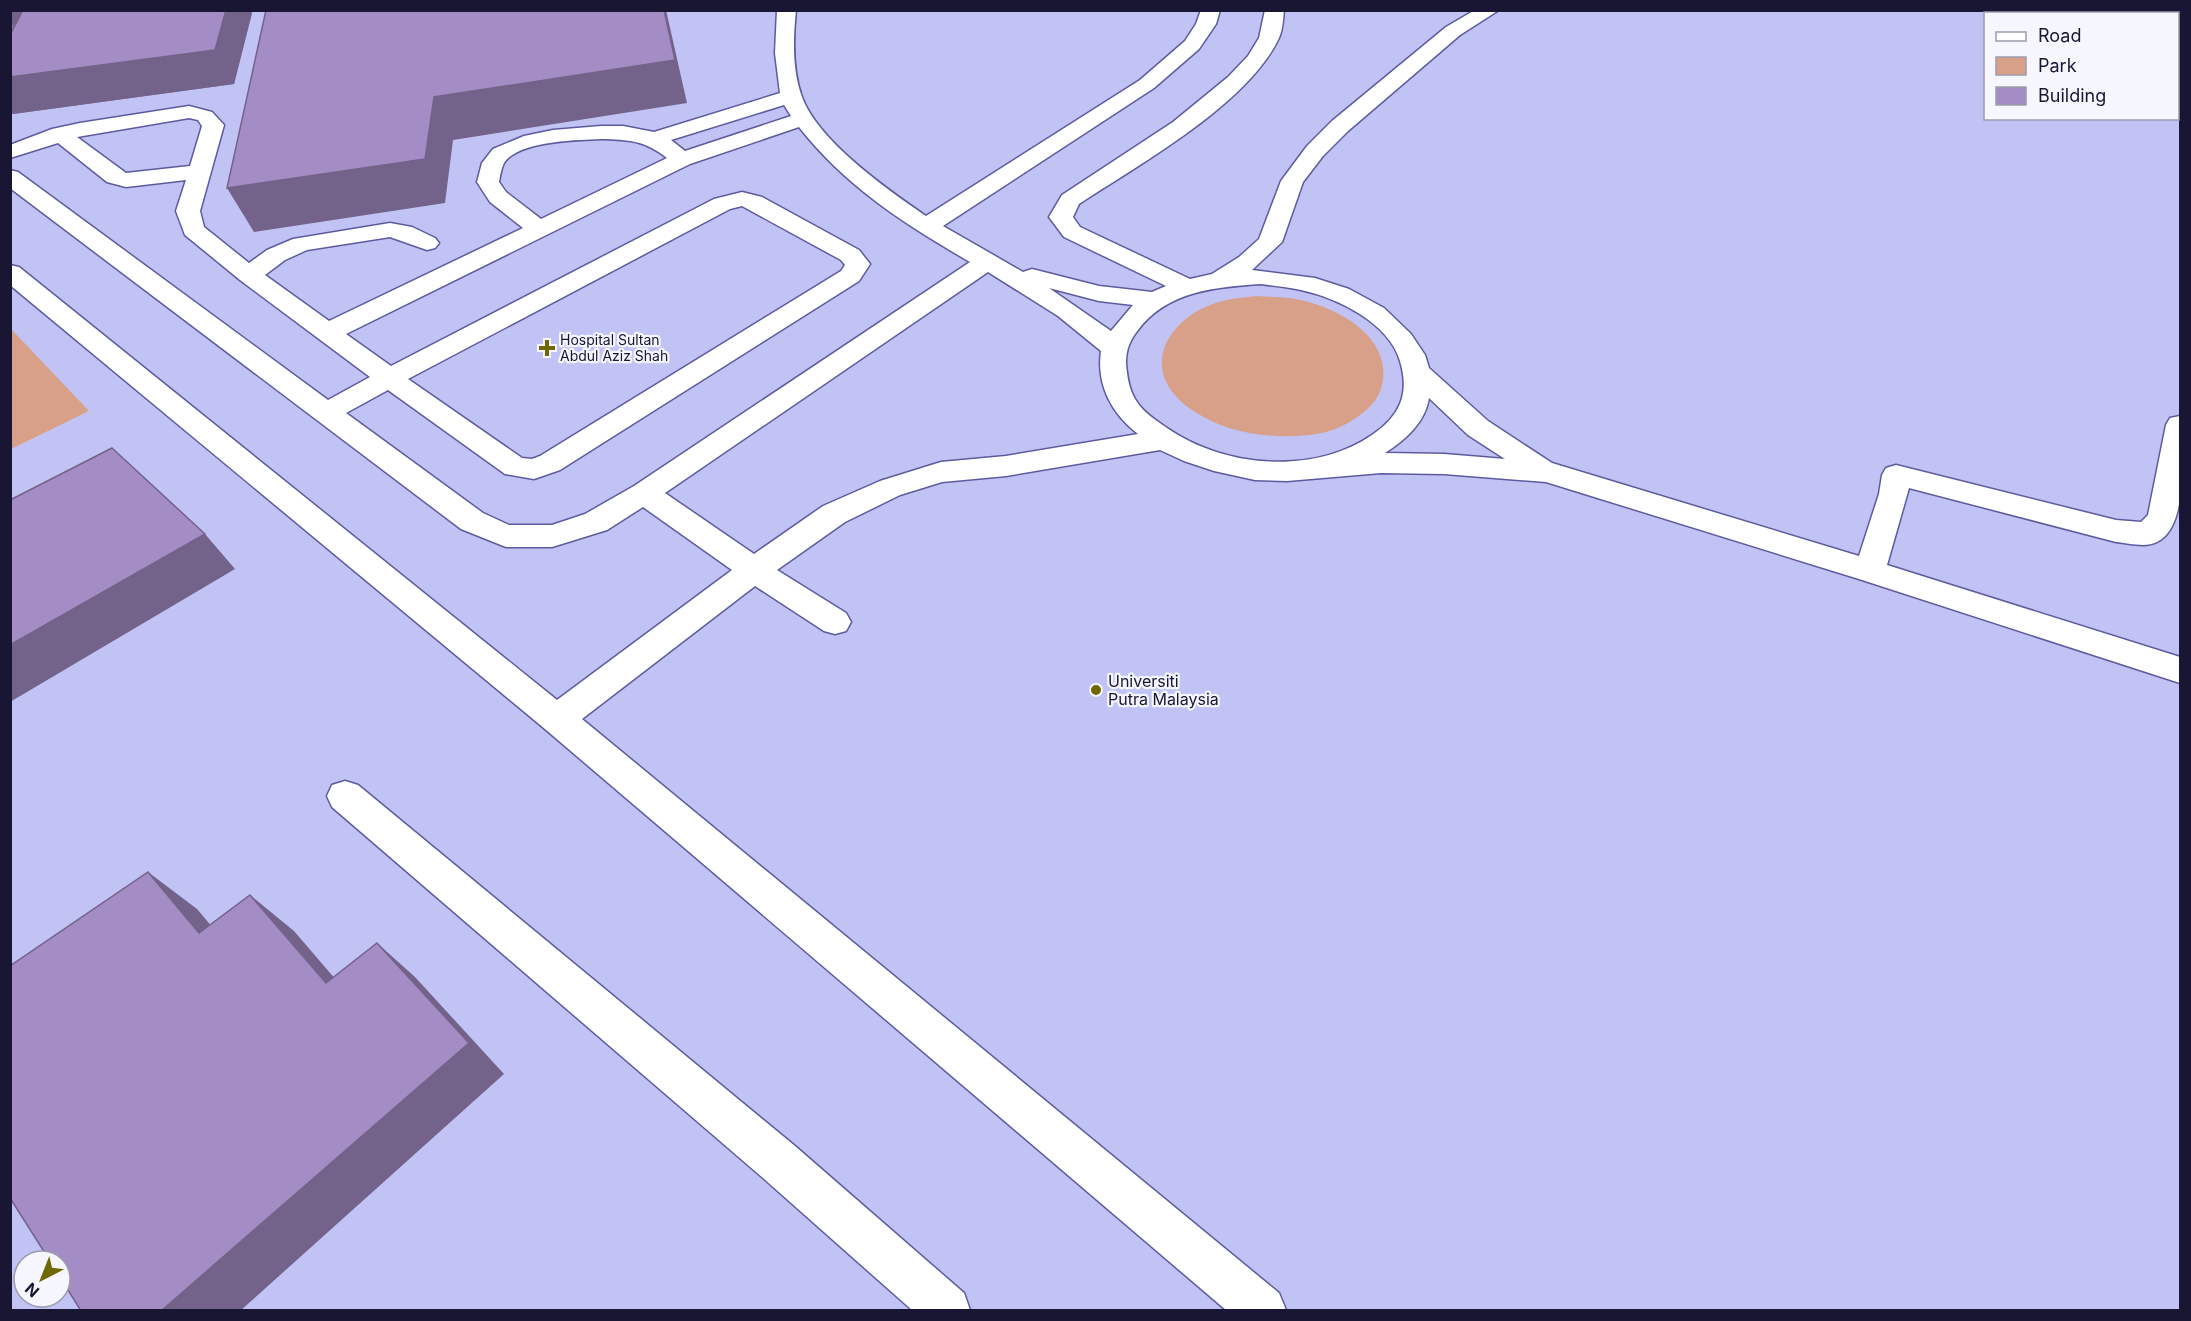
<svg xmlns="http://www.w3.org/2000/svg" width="2191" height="1321" font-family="Inter,sans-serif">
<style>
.built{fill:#c1c3f4;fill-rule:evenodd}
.green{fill:#d8a088}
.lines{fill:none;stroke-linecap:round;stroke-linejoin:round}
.minor-casing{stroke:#5d5b9e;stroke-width:3}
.minor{fill:#fff;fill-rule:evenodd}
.wall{fill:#8d78a9}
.shaded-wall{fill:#736289}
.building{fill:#a48cc4;stroke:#736289;stroke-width:1.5}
.poi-dot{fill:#706700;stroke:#f5f6fe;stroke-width:2}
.labels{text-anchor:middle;stroke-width:4.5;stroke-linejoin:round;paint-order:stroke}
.far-poi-label{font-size:14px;fill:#181632;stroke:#f5f6fe;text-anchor:start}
.poi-label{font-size:16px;fill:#181632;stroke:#f5f6fe;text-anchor:start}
</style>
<rect width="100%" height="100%" fill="#cfd1ff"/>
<path class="built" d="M10 11H2180V1310H11ZM1986 14H2178V118H1986ZM24 1261H60V1297H24Z"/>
<path class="green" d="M1257 296C1268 297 1279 297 1289 298 1329 303 1389 332 1383 379 1381 400 1366 412 1348 423 1327 435 1302 437 1278 436 1247 435 1217 427 1192 410 1133 370 1169 313 1226 300 1236 298 1247 297 1257 296Z
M11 329 89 411 11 449Z"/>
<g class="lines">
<g class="minor-casing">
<path id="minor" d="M777 10H796C793 39 792 70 802 97 818 141 888 190 926 216L1140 80 1185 41 1196 24 1201 10H1220L1216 24 1199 49 1154 88 943 226 1023 272 1032 269 1099 286 1152 292 1166 286 1064 237 1049 217 1062 195 1173 122 1228 77 1248 56 1259 38 1265 10H1284C1283 19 1283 29 1279 38 1248 104 1140 164 1079 204L1073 217 1080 227 1190 279 1212 274 1239 257 1259 239 1281 181 1307 146 1332 121 1446 27 1475 10H1499L1460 35 1348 131 1323 156 1303 182 1282 242 1252 270 1315 278 1349 289 1384 308 1411 334 1425 355 1429 368 1488 421 1552 463 1859 556 1879 494 1882 475 1886 468 1896 465 2116 520 2141 522 2148 515 2166 425 2170 418 2180 416C2180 448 2191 525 2157 542 2146 548 2128 543 2116 542L1909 488 1887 565 2180 657V683L1859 579 1546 482 1444 474 1381 473 1287 481 1255 480 1214 471 1184 461 1160 450 1006 476 942 482 900 495 845 522 777 570 846 613 851 622 846 631 835 634 824 631 755 586 582 719 1279 1293 1286 1310H1226L545 729 10 285V265L19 267 557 700 732 570 643 507 607 530 552 547H506L461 529 10 188V170L18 172 328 400 370 377 240 280 185 235 176 211 186 180 126 187 107 182 58 143 10 158V145L52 129 80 123 189 106 212 112 224 125 200 211 204 227 249 263 267 250 293 239 390 223 412 227 435 238 439 243 435 248 427 250 390 237 307 250 285 260 265 275 329 321 523 228 490 202 477 182 482 163 493 149 524 136 553 130 601 126H623L654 132 780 93 775 53ZM784 105 791 116 685 151 671 140ZM189 118 198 120 202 126 190 166 126 173 77 137ZM799 127C845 186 906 225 970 262L634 486 585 514 552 525H509L483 513 346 413 388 390 505 474 534 479 560 470 859 281 870 264 859 250 762 197 742 192 714 199 391 366 346 334 690 164ZM601 139C629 140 644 140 667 158L541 219 506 192 499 182C500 176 501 169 504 163 518 141 577 140 601 139ZM742 206 841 260 845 265 841 271 540 456 532 459 522 458 408 379 730 209ZM988 272 1058 316 1101 351C1096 385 1112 414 1138 434L1006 456 941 462 880 481 823 506 754 554 665 493ZM1261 284C1274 286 1288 287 1301 290 1338 298 1389 323 1400 361 1410 394 1400 416 1372 435 1313 475 1225 468 1167 428 1157 421 1144 413 1137 402 1129 391 1127 376 1126 363 1126 349 1130 340 1138 330 1167 291 1216 287 1261 284ZM1049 288 1099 301 1133 305 1111 331ZM1429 398 1468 435 1505 459 1444 454 1385 453C1405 440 1425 423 1429 398Z
M345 781 358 785 795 1146 964 1293 970 1310H912L763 1178 332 807 327 796 332 785Z"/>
</g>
<use href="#minor" class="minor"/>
</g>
<path class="wall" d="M10 10 252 13 234 84 13 114 10 111Z
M2146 10H2181V20L2178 19V14H2157Z"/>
<path class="shaded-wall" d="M10 10H74L27 45 10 21Z
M226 10H251L252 13 234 84 13 114 10 111V77Z
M664 10H666L687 103 453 140 445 203 254 232 227 188 434 97Z
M205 534 235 569 10 702V645Z
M148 872 197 909 246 967 199 933Z
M250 895 294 931 367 1016 326 983Z
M377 943 415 977 504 1074 240 1311H161Z"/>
<path class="building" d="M23 10H226L215 50 10 77V35Z
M266 10H664L675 60 434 97 425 159 227 188Z
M112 448 205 534 10 645V500Z
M148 872 199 933 250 895 326 983 377 943 469 1043 161 1311H81L60 1277V1261H50L10 1198V966Z"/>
<g class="poi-dot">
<path d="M544 339h6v6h6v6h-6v6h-6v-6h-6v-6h6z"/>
<circle cx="1096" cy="690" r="6"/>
</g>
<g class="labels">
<g class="far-poi-label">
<text x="560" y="345">Hospital Sultan<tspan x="560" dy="16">Abdul Aziz Shah</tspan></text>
</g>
<g class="poi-label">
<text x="1108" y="687">Universiti<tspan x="1108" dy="18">Putra Malaysia</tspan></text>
</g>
</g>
<rect width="2191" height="1321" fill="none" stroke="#181632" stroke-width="24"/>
<rect x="1984" y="12" width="195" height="108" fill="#f5f6fe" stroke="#9d9cac" stroke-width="1.5"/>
<rect x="1996" y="32" width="30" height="9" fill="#ffffff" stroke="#9d9cac" stroke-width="1.5"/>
<text x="2038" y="42" font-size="18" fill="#181632">Road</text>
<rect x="1996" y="57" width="30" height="18" fill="#d8a088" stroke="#9d9cac" stroke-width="1.5"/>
<text x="2038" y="72" font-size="18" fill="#181632">Park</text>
<rect x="1996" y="87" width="30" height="18" fill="#a48cc4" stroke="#9d9cac" stroke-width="1.5"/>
<text x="2038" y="102" font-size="18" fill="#181632">Building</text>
<g transform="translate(42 1279) rotate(222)"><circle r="28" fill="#f5f6fe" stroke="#9d9cac" stroke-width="1.5"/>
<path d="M0-4.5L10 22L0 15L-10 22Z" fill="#706700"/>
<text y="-9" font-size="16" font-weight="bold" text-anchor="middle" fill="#181632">N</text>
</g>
</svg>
